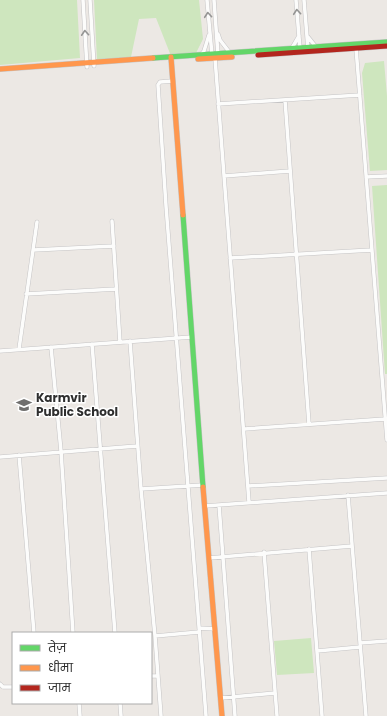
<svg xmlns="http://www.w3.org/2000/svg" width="387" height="716" font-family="Poppins,'Noto Sans Devanagari',sans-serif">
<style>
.green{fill:#cee6be}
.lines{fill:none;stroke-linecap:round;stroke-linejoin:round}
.street-casing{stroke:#c5c4c5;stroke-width:4.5}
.fast-casing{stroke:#c5c4c5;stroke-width:6}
.slow-casing{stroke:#c5c4c5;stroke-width:6}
.jam-casing{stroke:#c5c4c5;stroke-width:6}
.street{stroke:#fcfcfb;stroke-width:3.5}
.fast{stroke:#63d668;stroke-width:5}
.slow{stroke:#ff974d;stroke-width:5}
.jam{stroke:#b3261e;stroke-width:5}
.oneway{stroke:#959594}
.labels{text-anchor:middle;stroke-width:3;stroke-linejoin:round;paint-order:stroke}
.poi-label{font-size:12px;font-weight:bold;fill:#2e2e2e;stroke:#fff;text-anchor:start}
</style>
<rect width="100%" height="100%" fill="#ece8e4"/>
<path class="green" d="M0 0H77L80 58 0 65Z
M94 0H199L203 39 196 53 171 56 156 18 139 19 131 57 97 60Z
M384 61 387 96V170L370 171 362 73 365 63Z
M387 185V374H385L372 186Z
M311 638 314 673 277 675 274 641Z"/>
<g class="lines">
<g class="street-casing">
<path id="street" d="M83 0 87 67
M90 0 94 66
M207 0 212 55
M214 0 218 55
M296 0 300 49
M304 0 308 49
M218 34 220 40 230 53
M308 37 316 47
M292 48 299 36
M356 48 387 440
M201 55 204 51 209 35
M215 58 249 502
M173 81 160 82 158 85 166 206 206 716
M285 100 309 424
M218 104 360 95
M224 176 290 171
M366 177 387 176
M112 221 120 342
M33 250 114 246
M230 258 372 250
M26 294 116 289
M130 341 141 489 155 636 161 716
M92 344 115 633
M51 347 61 451 73 633
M19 349 37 222
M0 351 192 337
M244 429 385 419
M19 455 34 633
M0 457 137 446
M248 486 387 478
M141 489 203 485
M348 495 366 716
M219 505 235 716
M205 506 387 493
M309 549 322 716
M264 552 277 716
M209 558 352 546
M199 628 215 629
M155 636 199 632
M360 643 387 641
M317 651 360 647
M151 676H158
M0 684 3 687H13
M221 698 275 693
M79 703 80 716
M120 703 121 716"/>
</g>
<g class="fast-casing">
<path id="fast" d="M153 58 387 42
M183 215 203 487"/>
</g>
<g class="slow-casing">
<path id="slow" d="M171 57 183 215
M198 59 232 57
M0 69 153 58
M203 487 222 716"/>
</g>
<g class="jam-casing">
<path id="jam" d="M258 55 387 46"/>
</g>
<use href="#street" class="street"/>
<use href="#fast" class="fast"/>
<use href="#slow" class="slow"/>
<use href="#jam" class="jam"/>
</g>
<defs><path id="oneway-chevron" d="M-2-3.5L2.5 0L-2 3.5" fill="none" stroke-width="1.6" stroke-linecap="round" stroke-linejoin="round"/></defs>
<g class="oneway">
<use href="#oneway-chevron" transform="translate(297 12) rotate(-95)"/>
<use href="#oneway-chevron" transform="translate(208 15) rotate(-95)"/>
<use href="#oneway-chevron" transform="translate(85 33) rotate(-94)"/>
</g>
<defs>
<g id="school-bare" transform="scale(1.2)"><path d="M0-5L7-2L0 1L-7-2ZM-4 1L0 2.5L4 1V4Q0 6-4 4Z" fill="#706f6e" stroke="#fff" stroke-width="2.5" paint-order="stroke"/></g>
</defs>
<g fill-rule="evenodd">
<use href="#school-bare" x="24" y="405"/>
</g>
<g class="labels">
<g class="poi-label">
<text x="36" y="402">Karmvir<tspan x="36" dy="14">Public School</tspan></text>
</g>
</g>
<rect x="12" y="632" width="140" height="72" fill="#ffffff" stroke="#ababab"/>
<rect x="20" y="645" width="20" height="6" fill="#63d668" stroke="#ababab"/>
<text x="48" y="652" font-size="12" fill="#2e2e2e">तेज़</text>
<rect x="20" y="665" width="20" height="6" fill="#ff974d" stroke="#ababab"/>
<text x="48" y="672" font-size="12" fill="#2e2e2e">धीमा</text>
<rect x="20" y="685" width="20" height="6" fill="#b3261e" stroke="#ababab"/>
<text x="48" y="692" font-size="12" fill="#2e2e2e">जाम</text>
</svg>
